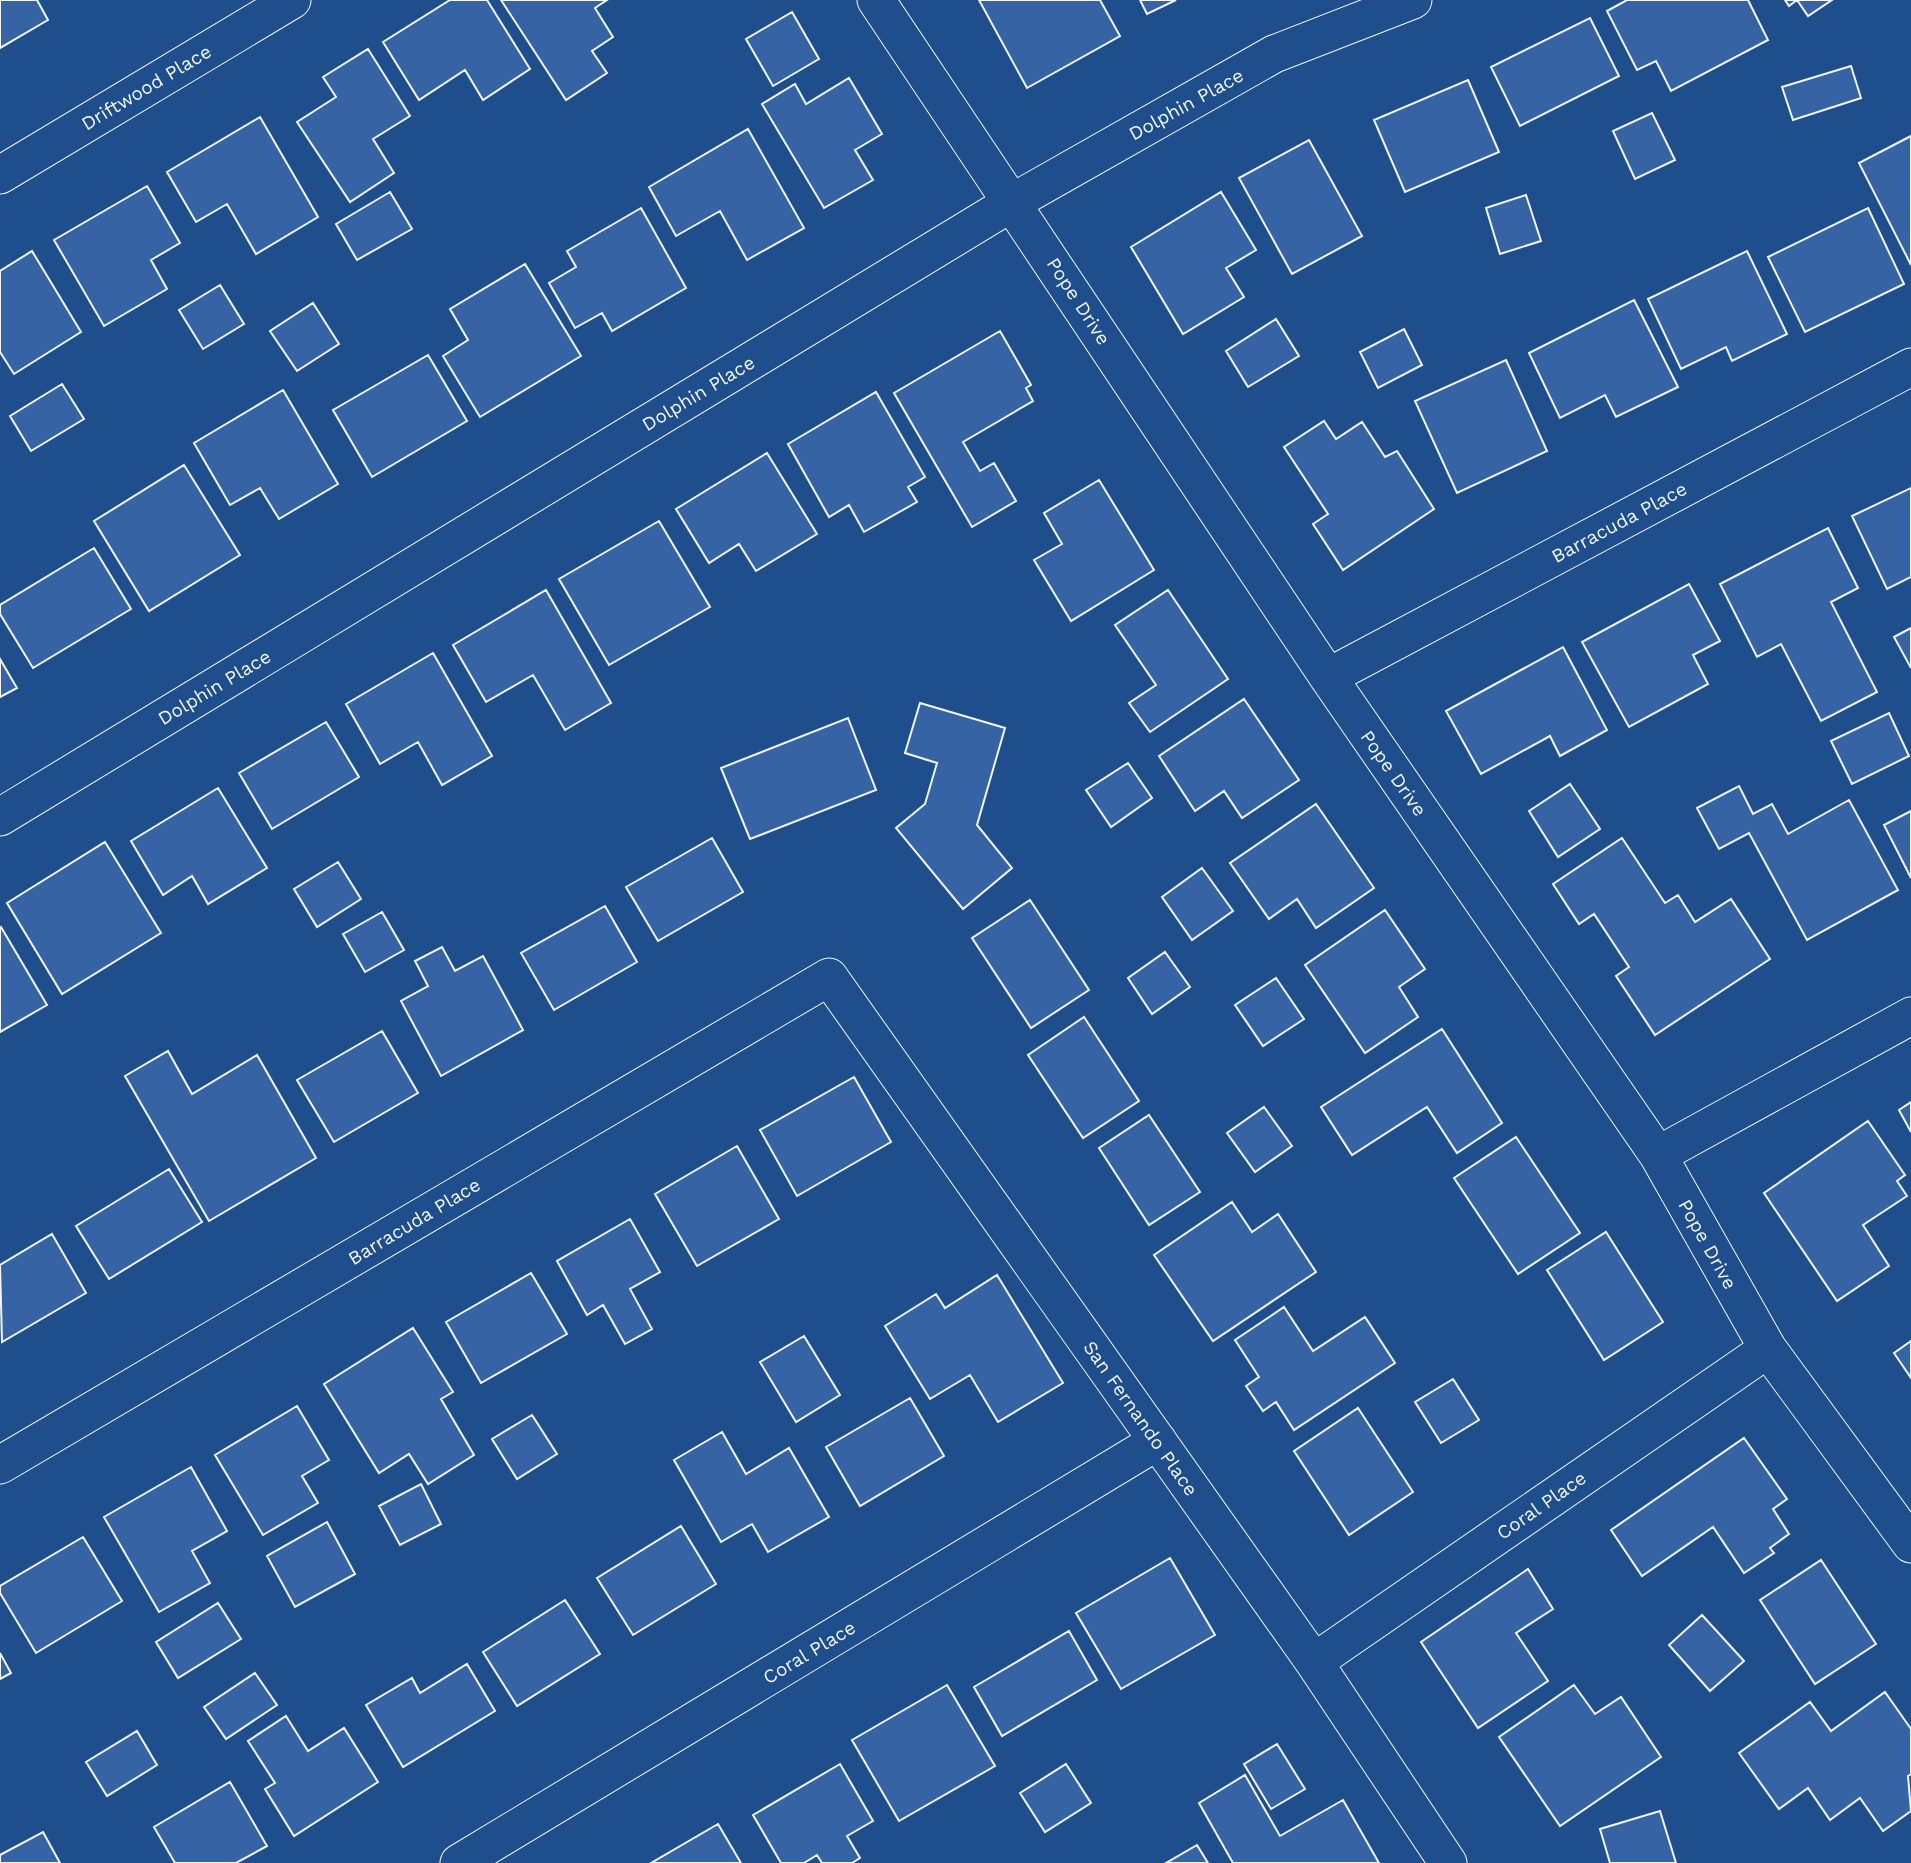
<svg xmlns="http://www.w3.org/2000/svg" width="1911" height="1863" font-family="'Work Sans',sans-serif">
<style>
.building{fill:#3563a3;stroke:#f2f6ff;stroke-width:2}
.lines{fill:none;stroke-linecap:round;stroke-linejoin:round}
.street-casing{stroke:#f2f6ff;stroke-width:39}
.street{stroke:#1f4e8c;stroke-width:37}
.labels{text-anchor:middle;stroke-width:5;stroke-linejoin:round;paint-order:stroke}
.street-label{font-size:19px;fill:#f2f6ff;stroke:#1f4e8c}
</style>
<rect width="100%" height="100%" fill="#1f4e8c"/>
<path class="building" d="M0 0H37L48 20 0 48Z
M450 0H487L530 69 483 100 465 70 419 100 383 42Z
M501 0H607L595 8 613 37 592 51 607 73 566 100Z
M979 0H1100L1120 36 1027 88Z
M1140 0H1176L1147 14Z
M1627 0H1748L1768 40 1671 91 1656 61 1637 70 1607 11Z
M1785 0H1832L1808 16 1797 0 1789 6Z
M792 12 819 59 773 86 746 39Z
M1590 18 1619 76 1520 126 1491 67Z
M368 49 410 116 373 139 394 173 350 202 297 122 336 97 323 77Z
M1851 66 1861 98 1793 120 1782 87Z
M849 78 882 134 855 150 873 180 824 208 762 104 795 84 806 104Z
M1468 80 1499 152 1405 192 1374 120Z
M1652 113 1675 160 1635 179 1613 131Z
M260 117 318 217 256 254 227 204 196 222 167 172Z
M748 129 804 228 747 260 720 211 676 236 649 187Z
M1911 136V265L1859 163Z
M1309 140 1362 236 1292 274 1239 178Z
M147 186 180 243 151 260 167 289 104 326 54 240Z
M390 192 412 229 357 260 336 224Z
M1221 192 1256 250 1226 268 1244 297 1183 334 1131 247Z
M1526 195 1541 241 1500 254 1486 208Z
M641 208 686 288 612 331 602 313 575 328 549 283 576 267 567 251Z
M1868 208 1904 284 1805 332 1768 257Z
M32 251 81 332 14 374 0 352V271Z
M1747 251 1787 334 1732 361 1726 347 1681 369 1648 299Z
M525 264 581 356 480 417 443 356 468 340 450 309Z
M220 285 244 324 203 349 179 310Z
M1634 300 1678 387 1616 417 1605 395 1560 418 1529 353Z
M313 303 339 344 297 371 270 331Z
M1276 319 1299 356 1248 387 1226 351Z
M1404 329 1422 365 1378 388 1360 352Z
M1000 331 1031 385 1026 388 1033 401 963 442 980 471 994 463 1016 501 972 527 894 393Z
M428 355 467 421 372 477 333 410Z
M1506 360 1547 451 1457 493 1415 401Z
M62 384 84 419 31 451 10 416Z
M283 390 338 484 279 519 260 488 230 505 194 443Z
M876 392 925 477 908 487 917 502 864 532 849 505 829 517 788 444Z
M1324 421 1336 439 1362 422 1385 457 1397 451 1434 509 1343 570 1313 524 1328 514 1284 447Z
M767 453 817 534 756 571 739 544 709 563 676 509Z
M184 465 240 555 149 611 94 521Z
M1099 480 1154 570 1071 621 1034 560 1062 544 1044 513Z
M1911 488V577L1887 589 1852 516Z
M659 521 710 607 609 665 559 579Z
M1828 528 1858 588 1831 602 1877 692 1821 721 1781 644 1757 657 1720 584Z
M94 548 131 609 33 668 0 614V605Z
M1689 584 1720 641 1693 655 1708 684 1629 727 1582 642Z
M546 590 611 703 565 730 533 675 486 702 453 645Z
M1168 590 1228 679 1150 732 1129 703 1156 685 1115 625Z
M1911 628V668L1894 637Z
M1563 647 1607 730 1560 756 1550 736 1481 774 1446 711Z
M433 653 492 756 442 785 418 742 380 764 346 704Z
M0 659 17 688 0 697Z
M1244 699 1299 780 1242 818 1224 791 1195 811 1159 756Z
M920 703 1005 728 977 825 1012 868 963 909 896 828 925 804 937 763 905 753Z
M1889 713 1909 756 1852 784 1831 741Z
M848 718 876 790 750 839 721 768Z
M326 722 359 777 272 829 239 773Z
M1128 763 1152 798 1111 827 1086 790Z
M1570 784 1600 829 1558 857 1529 811Z
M1739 786 1753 814 1772 804 1788 834 1849 800 1898 890 1807 940 1749 833 1719 849 1697 808Z
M218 788 267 868 208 904 192 876 163 895 131 841Z
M1316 804 1374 888 1316 928 1297 899 1269 919 1230 863Z
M1911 811V878L1884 825Z
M712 838 743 892 658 941 626 887Z
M1622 838 1665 903 1678 895 1695 922 1731 899 1770 959 1655 1035 1616 976 1629 967 1594 914 1579 924 1553 884Z
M105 842 161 933 62 994 7 903Z
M338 862 361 899 317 927 294 889Z
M1202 868 1233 911 1192 940 1162 897Z
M1030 900 1089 990 1031 1028 972 938Z
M605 906 637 962 554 1010 521 953Z
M1385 910 1425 969 1399 987 1418 1017 1365 1053 1305 965Z
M382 912 404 950 365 972 343 934Z
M1 927 47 1005 0 1032V928Z
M442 947 455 971 483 956 523 1030 441 1076 401 1001 428 986 415 961Z
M1165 952 1190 987 1152 1014 1128 978Z
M1276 978 1304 1019 1263 1046 1235 1005Z
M1084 1017 1139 1101 1083 1138 1028 1055Z
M1442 1029 1502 1123 1457 1153 1427 1107 1352 1155 1321 1107Z
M382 1031 418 1093 334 1142 297 1080Z
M168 1051 192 1094 257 1055 316 1158 209 1221 125 1076Z
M854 1077 891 1142 797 1196 760 1130Z
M1911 1102V1132L1899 1110Z
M1264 1107 1292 1146 1255 1172 1227 1133Z
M1149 1115 1200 1192 1149 1225 1099 1148Z
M1868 1121 1905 1175 1897 1181 1907 1196 1863 1225 1889 1266 1837 1301 1764 1193Z
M1516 1137 1580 1233 1518 1274 1454 1178Z
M737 1146 779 1219 697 1266 655 1194Z
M169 1169 202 1222 109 1279 76 1226Z
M1232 1202 1252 1232 1278 1214 1316 1272 1213 1341 1154 1255Z
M630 1219 660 1272 630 1289 652 1329 625 1344 603 1305 587 1315 557 1261Z
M1606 1232 1663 1322 1604 1360 1547 1270Z
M52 1234 86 1293 2 1342 0 1265Z
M531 1273 567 1334 481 1383 446 1322Z
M997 1275 1063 1383 998 1422 970 1375 930 1399 885 1326 936 1294 945 1308Z
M1284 1307 1313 1351 1365 1317 1395 1363 1294 1430 1276 1402 1263 1411 1246 1386 1259 1377 1235 1340Z
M413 1328 453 1392 441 1399 474 1455 428 1484 409 1454 379 1473 324 1384Z
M804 1336 840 1395 796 1422 760 1362Z
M1911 1341V1378L1894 1353Z
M1453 1379 1479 1420 1441 1443 1415 1402Z
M910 1398 944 1456 860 1506 826 1447Z
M297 1406 329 1460 302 1476 318 1503 263 1535 215 1455Z
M1358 1408 1413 1492 1349 1535 1294 1451Z
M532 1415 557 1454 517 1479 492 1439Z
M722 1432 746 1474 789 1448 829 1517 768 1552 752 1524 721 1542 674 1460Z
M1744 1438 1787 1499 1773 1509 1789 1534 1770 1548 1774 1553 1744 1573 1713 1527 1642 1576 1611 1530Z
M191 1467 227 1531 192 1551 210 1583 159 1612 104 1517Z
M421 1484 441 1524 400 1545 379 1506Z
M327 1522 355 1574 295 1607 267 1556Z
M681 1526 716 1584 633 1635 597 1578Z
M83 1537 122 1601 36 1653 0 1593V1586Z
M1170 1558 1215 1635 1121 1689 1076 1613Z
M1821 1560 1876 1644 1815 1684 1760 1600Z
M1528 1569 1553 1609 1516 1633 1548 1681 1478 1728 1421 1642Z
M565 1600 600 1654 517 1706 483 1652Z
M218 1603 241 1639 178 1678 156 1642Z
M1702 1615 1744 1661 1710 1691 1669 1645Z
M1069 1631 1097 1680 1002 1736 974 1687Z
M0 1653 11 1673 0 1679Z
M467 1664 495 1711 403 1767 366 1705 412 1678 420 1693Z
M255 1673 277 1705 226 1739 204 1707Z
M947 1685 995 1766 899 1821 852 1740Z
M1574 1685 1595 1714 1621 1697 1661 1757 1560 1826 1499 1737Z
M1885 1692 1911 1729V1774L1908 1776 1911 1811 1883 1831 1860 1798 1830 1820 1808 1788 1779 1809 1739 1753 1810 1702 1831 1731Z
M286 1716 308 1751 344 1728 378 1782 294 1836 265 1789 275 1783 248 1741Z
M137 1731 157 1765 107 1796 86 1762Z
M1277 1744 1305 1789 1271 1809 1244 1764Z
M840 1764 873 1821 847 1836 860 1858 852 1863H822L817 1855 804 1863H781L753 1815Z
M1066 1764 1091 1803 1045 1832 1020 1793Z
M1245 1775 1280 1836 1343 1800 1379 1863H1233L1199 1803Z
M230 1782 267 1846 236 1863H175L154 1827Z
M1660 1811 1676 1863H1610L1600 1829Z
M718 1824 741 1863H651Z
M43 1832 60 1863H0V1855Z
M1197 1845 1208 1863H1166Z"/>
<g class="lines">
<g class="street-casing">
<path id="street" d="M876 0 1328 677 1658 1155 1768 1349 1911 1544
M0 175 292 0
M1328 677 1911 367
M0 817 1013 202 1274 54 1413 0
M1658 1155 1911 1016
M0 1465 829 977 1314 1662 1448 1863
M1314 1662 1768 1349
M459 1863 1158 1441"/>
</g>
<use href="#street" class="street"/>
</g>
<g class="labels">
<g class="street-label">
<text transform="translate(146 87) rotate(-31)" y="7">Driftwood Place</text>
<text transform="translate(1186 104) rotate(-29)" y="7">Dolphin Place</text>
<text transform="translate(1079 301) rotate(57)" y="7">Pope Drive</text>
<text transform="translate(698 393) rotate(-31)" y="7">Dolphin Place</text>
<text transform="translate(1619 522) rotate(-28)" y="7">Barracuda Place</text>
<text transform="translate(214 687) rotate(-31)" y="7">Dolphin Place</text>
<text transform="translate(1394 773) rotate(55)" y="7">Pope Drive</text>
<text transform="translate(414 1221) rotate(-31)" y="7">Barracuda Place</text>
<text transform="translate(1708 1244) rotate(61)" y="7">Pope Drive</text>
<text transform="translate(1141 1418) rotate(55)" y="7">San Fernando Place</text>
<text transform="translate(1541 1505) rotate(-35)" y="7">Coral Place</text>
<text transform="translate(809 1652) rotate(-31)" y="7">Coral Place</text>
</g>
</g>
</svg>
